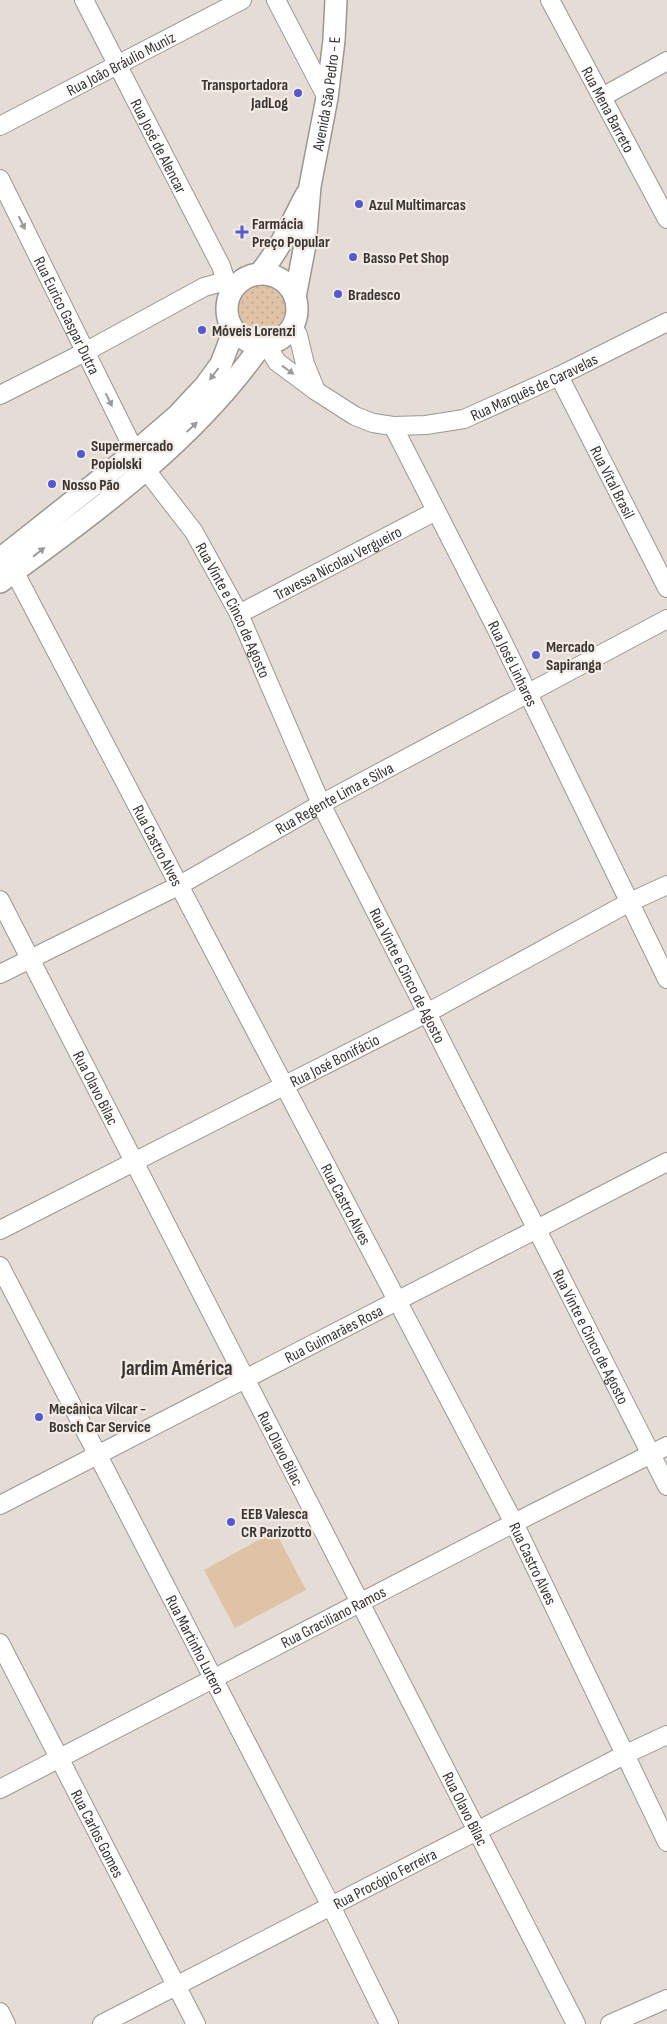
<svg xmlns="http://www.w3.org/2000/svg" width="667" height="2024" font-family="'Sofia Sans Condensed',sans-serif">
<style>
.grass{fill:url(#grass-dots)}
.pitch{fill:#e0c2a5}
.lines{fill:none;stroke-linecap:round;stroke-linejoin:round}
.minor-casing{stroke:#9d9690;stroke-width:20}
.major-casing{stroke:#9d9690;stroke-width:24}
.minor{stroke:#fff;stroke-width:18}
.major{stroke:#fff;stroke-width:21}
.oneway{fill:#9c9a98}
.poi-dot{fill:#5559d0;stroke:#f2eae3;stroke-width:2}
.labels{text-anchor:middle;stroke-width:4.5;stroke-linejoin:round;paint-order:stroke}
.street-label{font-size:16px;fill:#383532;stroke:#f2eae3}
.poi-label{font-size:16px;font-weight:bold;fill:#383532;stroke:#f2eae3;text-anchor:start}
.district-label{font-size:21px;font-weight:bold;fill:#383532;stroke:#f2eae3}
</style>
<defs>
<pattern id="grass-dots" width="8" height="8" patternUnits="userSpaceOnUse" patternTransform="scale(1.25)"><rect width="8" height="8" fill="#e0c2a5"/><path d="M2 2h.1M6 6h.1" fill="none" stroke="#c1a78e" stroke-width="1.8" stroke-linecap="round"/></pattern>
</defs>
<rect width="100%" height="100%" fill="#e4ddd6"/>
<path class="grass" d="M239 309a23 23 0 1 1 46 0a23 23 0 1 1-46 0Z"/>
<path class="pitch" d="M275 1531 306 1590 235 1628 204 1570Z"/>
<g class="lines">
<g class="minor-casing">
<g id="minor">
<path id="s1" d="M84 0 221 266 226 281"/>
<path d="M276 0 327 98"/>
<path id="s2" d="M550 0 667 219"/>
<path d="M602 97 667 61"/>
<path id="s3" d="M0 126 242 0"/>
<path id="s4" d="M0 179 135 452"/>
<path d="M293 326 298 335 305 364 316 391"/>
<path id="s5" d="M266 344 277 362 316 391 355 416 373 423 393 426 426 425 464 419 559 376 667 322"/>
<path id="s6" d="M559 376 667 588"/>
<path d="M0 395 85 352 204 287 226 281"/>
<path id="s7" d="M393 426 498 632 667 979"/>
<path id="s8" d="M146 470 194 532 239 614 321 804 667 1486"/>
<path id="s9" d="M14 571 514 1523 667 1842"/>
<path id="s10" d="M239 614 436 511"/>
<path id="s11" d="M0 900 576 2024"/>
<path id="s12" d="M0 974 180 885 321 804 667 619"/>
<path id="s13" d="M0 1230 427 1013 628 903 667 885"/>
<path id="s14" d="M0 1266 331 1906 389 2024"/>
<path id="s15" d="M0 1505 667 1162"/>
<path id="s16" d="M0 1643 196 2024"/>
<path id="s17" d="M0 1789 514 1523 667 1446"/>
<path d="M0 2012 6 2024"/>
<path id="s18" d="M102 2024 626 1754 667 1735"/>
<path d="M610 2024 667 1999"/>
</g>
</g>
<g class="major-casing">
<g id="major">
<path d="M259 274C279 251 292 222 306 195"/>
<circle cx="262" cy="309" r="35"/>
<path id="s19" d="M295 297 305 245 310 186 327 98 334 40 336 0"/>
<path d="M0 559 135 452 178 415 205 386 221 364 234 330"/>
<path d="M0 582C94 513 195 441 262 344"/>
</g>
</g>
<use href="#minor" class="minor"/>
<use href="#major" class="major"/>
</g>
<defs><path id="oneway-solid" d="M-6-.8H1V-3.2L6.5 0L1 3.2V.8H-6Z" transform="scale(1.25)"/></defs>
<g class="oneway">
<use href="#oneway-solid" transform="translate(22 223) rotate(64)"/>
<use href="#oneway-solid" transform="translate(288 370) rotate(36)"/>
<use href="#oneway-solid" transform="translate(214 374) rotate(127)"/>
<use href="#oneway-solid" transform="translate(109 400) rotate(64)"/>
<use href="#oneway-solid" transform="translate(192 427) rotate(-43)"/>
<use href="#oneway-solid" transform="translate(39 552) rotate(-38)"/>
</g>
<g class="poi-dot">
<circle cx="298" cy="93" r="5"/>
<circle cx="359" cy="204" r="5"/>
<path d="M239.5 224.5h5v5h5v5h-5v5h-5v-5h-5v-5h5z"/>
<circle cx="353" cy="257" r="5"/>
<circle cx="338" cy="294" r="5"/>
<circle cx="202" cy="330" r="5"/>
<circle cx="81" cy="454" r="5"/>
<circle cx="52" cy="484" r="5"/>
<circle cx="536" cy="655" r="5"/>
<circle cx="39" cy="1417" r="5"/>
<circle cx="231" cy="1522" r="5"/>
</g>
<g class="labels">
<g class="street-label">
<text dy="6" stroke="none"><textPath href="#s3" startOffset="136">Rua João Bráulio Muniz</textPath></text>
<text dy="6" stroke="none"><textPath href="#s19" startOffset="206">Avenida São Pedro - E</textPath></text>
<text dy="6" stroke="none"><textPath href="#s2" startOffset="124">Rua Mena Barreto</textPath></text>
<text dy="6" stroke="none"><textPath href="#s1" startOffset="164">Rua José de Alencar</textPath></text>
<text dy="6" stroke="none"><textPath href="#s4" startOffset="152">Rua Eurico Gaspar Dutra</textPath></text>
<text dy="6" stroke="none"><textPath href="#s5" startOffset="304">Rua Marquês de Caravelas</textPath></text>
<text dy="6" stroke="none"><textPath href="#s6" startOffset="119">Rua Vital Brasil</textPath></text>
<text dy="6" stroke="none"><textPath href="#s10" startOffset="111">Travessa Nicolau Vergueiro</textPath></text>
<text dy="6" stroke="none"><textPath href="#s8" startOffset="166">Rua Vinte e Cinco de Agosto</textPath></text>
<text dy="6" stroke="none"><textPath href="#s7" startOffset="266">Rua José Linhares</textPath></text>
<text dy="6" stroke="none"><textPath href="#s12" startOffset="378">Rua Regente Lima e Silva</textPath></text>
<text dy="6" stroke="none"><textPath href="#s9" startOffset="310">Rua Castro Alves</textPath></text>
<text dy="6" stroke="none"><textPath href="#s8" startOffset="571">Rua Vinte e Cinco de Agosto</textPath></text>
<text dy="6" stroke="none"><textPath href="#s13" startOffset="375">Rua José Bonifácio</textPath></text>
<text dy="6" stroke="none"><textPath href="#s11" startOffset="211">Rua Olavo Bilac</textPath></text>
<text dy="6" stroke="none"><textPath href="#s9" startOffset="715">Rua Castro Alves</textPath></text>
<text dy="6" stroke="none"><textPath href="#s15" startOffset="375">Rua Guimarães Rosa</textPath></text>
<text dy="6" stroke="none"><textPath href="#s8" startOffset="976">Rua Vinte e Cinco de Agosto</textPath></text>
<text dy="6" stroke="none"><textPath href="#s11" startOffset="616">Rua Olavo Bilac</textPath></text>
<text dy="6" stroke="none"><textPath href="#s9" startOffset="1120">Rua Castro Alves</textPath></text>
<text dy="6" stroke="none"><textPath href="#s17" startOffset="375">Rua Graciliano Ramos</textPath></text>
<text dy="6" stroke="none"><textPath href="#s14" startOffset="426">Rua Martinho Lutero</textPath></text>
<text dy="6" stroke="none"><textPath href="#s11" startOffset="1021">Rua Olavo Bilac</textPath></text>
<text dy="6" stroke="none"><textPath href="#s16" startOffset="214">Rua Carlos Gomes</textPath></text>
<text dy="6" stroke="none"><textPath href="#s18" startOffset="318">Rua Procópio Ferreira</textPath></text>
</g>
<g class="poi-label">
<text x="288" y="90" text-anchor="end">Transportadora<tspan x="288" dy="18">JadLog</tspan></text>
<text x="369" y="210">Azul Multimarcas</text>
<text x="252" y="229">Farmácia<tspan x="252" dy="18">Preço Popular</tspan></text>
<text x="363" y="263">Basso Pet Shop</text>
<text x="348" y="300">Bradesco</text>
<text x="212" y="336">Móveis Lorenzi</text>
<text x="91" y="451">Supermercado<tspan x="91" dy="18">Popiolski</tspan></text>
<text x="62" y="490">Nosso Pão</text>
<text x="546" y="652">Mercado<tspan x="546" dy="18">Sapiranga</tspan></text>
<text x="49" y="1414">Mecânica Vilcar -<tspan x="49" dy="18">Bosch Car Service</tspan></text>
<text x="241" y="1519">EEB Valesca<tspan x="241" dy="18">CR Parizotto</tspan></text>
</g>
<g class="district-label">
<text x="177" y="1375">Jardim América</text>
</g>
</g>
</svg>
